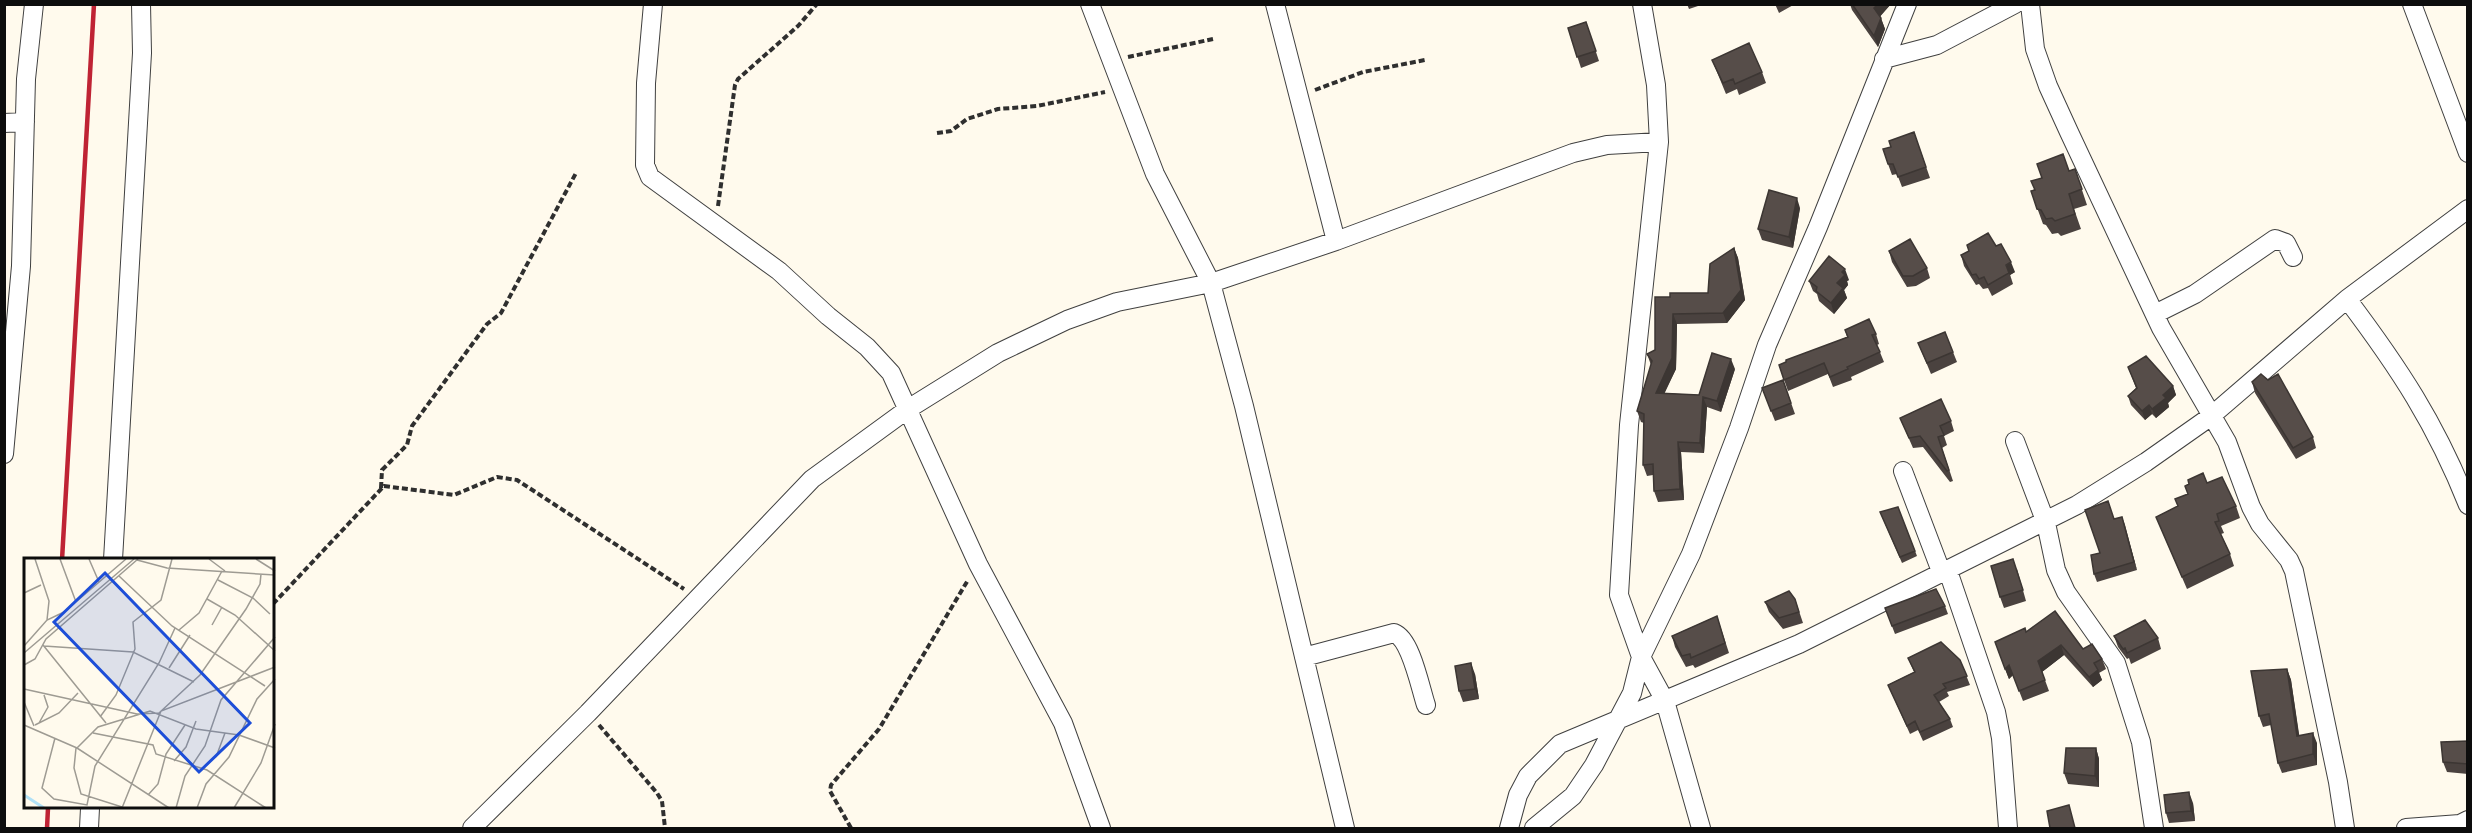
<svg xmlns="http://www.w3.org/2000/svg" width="2472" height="833" font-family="'PT Serif',serif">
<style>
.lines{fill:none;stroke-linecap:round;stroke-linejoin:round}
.street-casing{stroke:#404040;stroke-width:20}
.path{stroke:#2f2f2f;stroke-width:4;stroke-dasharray:6 3;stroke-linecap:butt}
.street{stroke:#fff;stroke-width:18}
.rail{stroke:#bf2334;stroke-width:4.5}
.wall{fill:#4a423f}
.shaded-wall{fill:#3c3633}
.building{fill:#564d49;stroke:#3c3633;stroke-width:1.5}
.inset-river{fill:none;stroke:#b1e1f7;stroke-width:3}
.inset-road{fill:none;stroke:#9e9b93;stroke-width:1.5}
.view{fill:#1d4ed8;fill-opacity:0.15;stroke:#1d4ed8;stroke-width:3}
.inset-edge{fill:none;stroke:#0d0d0d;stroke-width:3}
</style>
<rect width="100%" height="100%" fill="#fffaed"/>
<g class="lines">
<g class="street-casing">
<path id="street" d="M653 4 646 83 645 165 650 177 779 271 828 316 867 347 891 373 978 564 1063 723 1101 828
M1090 4 1155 174 1211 283 1244 406 1345 828
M1275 4 1336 241
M2030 4 2035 49 2048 86 2069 132 2161 328 2227 442 2251 507 2260 524 2289 560 2294 571 2338 782 2345 828
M2412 4 2468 153
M1884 59 1937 45 2015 4
M4 123 25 122
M2347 299C2399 368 2436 424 2468 505
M2155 314 2195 294 2275 239 2286 243 2293 257
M2015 441 2046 523 2056 570 2066 592 2116 663 2141 742 2154 828
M4 454 21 266 26 79 34 4
M1903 471 1942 574
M113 560 142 53 141 4
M1948 571 1996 712 2001 738 2008 828
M1304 657 1394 633C1411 639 1420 687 1426 705
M89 828 90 808
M472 828 588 713 812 479 908 409 998 353 1067 320 1117 302 1211 283 1336 241 1573 153 1607 145 1659 142
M1509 828 1518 795 1528 776 1560 744 1799 644 2077 505 2146 462 2210 417 2347 299 2468 209
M1534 828 1573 796 1594 765 1632 693 1641 657 1619 595 1629 425 1659 142 1656 85 1642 4
M1701 828 1665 701 1641 657 1691 554 1739 428 1767 345 1818 227 1907 4
M2406 828 2460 824 2468 820"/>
</g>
<path class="path" d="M1128 57 1213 39
M1315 90 1363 72 1425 60
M937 133 951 131 967 119 998 109 1037 106 1105 92
M718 206 735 85 738 79 798 26 817 4
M381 488 382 470 407 445 412 426 487 324 501 313 576 173
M273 604 384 486 454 495 497 477 517 480 684 589
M599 725 657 793 662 801 665 828
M851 828 830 791 831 785 879 729 968 580"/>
<use href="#street" class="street"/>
<path class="rail" d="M62 560 94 4
M47 828 48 808"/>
</g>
<path class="wall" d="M1687 4H1704L1689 9Z
M1775 4H1795L1779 13Z
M1850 4H1891L1880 16 1885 29 1878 47 1852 10Z
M1586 22 1599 61 1581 68 1568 28Z
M1712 60 1762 72 1766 83 1739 95 1737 89 1726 94Z
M1914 132 1930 178 1902 187 1897 174 1892 175 1888 164 1891 147Z
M2075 169 2087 205 2074 209 2081 229 2061 236 2058 233 2052 234 2046 225 2043 224 2031 191 2070 171Z
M1800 208 1793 248 1762 240 1758 229Z
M1734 248 1738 258 1745 300 1727 323 1677 324 1676 369 1664 393 1699 395 1735 369 1721 412 1707 407 1704 453 1681 452 1684 500 1658 502 1654 491 1653 475 1647 476 1643 465 1644 423 1641 422 1637 411 1651 365 1647 354 1655 350 1670 297 1708 293Z
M1889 251 1927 268 1930 278 1916 286 1907 287 1892 262Z
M1961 255 2015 272 2010 275 2013 284 1992 296 1988 288 1983 289 1979 284 1976 285 1964 266Z
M1849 280 1847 281 1848 285 1844 290 1847 298 1834 314 1819 301 1817 294 1813 291 1809 281Z
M1845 330 1876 334 1879 344 1877 345 1884 362 1851 377 1852 380 1833 387 1828 374 1788 391 1779 365 1847 337Z
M1918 343 1953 352 1957 362 1931 374Z
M2128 367 2173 386 2176 395 2168 403 2169 407 2156 418 2152 414 2145 420 2131 405 2128 396 2136 388Z
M1783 380 1795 414 1775 421 1762 388Z
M2252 382 2313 437 2316 448 2296 459 2255 393Z
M1900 418 1951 421 1954 431 1944 436 1947 445 1942 448 1953 481 1950 482 1923 447 1913 448Z
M2207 483 2236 506 2240 518 2221 526 2224 533 2221 534 2230 554 2234 566 2187 589 2156 517 2178 506 2188 494Z
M1898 507 1917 556 1902 563 1882 517Z
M2122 517 2137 570 2097 582 2094 574 2100 553 2115 519Z
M2017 569 2026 601 2004 608 2000 597Z
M1795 599 1803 623 1783 629 1769 612 1765 602Z
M1945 606 1948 614 1895 634 1885 608Z
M1717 616 1729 653 1695 668 1693 665 1686 667 1675 647 1672 636Z
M2026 632 2083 649 2102 659 2106 669 2099 673 2102 680 2093 687 2064 655 2042 672 2049 691 2023 701 2013 675 2009 679 1995 642Z
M2114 636 2158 638 2161 649 2131 664 2129 658 2127 659 2118 647Z
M1908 658 1960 660 1970 685 1947 692 1949 696 1939 702 1950 719 1953 727 1923 741 1918 730 1910 734 1888 685 1914 672Z
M2287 669 2291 680 2299 736 2317 743V765L2282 773 2278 763 2271 725 2263 727 2259 716Z
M1475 674 1479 699 1463 702 1459 691Z
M2468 741V774L2447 772 2443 762Z
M2096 748 2099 759V787L2068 784 2064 773Z
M2193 803 2195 821 2169 823 2166 813Z"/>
<path class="shaded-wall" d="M1878 4H1891L1878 19 1874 8Z
M1881 18 1885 29 1878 47 1874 36Z
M1797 198 1800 208 1793 248 1789 237Z
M1734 248 1738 258 1745 300 1727 323 1723 313Z
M2011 262 2015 272 2010 275 2013 284 2006 265Z
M1845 269 1849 280 1847 281 1848 285 1844 290 1847 298 1834 314 1831 303 1842 272Z
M1673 314 1677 324 1676 369 1660 403 1656 393Z
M1731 359 1735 369 1721 412 1717 401Z
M2173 386 2176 395 2168 403 2169 407 2156 418 2152 409 2163 395Z
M1703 397 1707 407 1704 453 1700 443Z
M2149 405 2152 414 2145 420 2142 411Z
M1678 442 1681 452 1684 500 1680 489Z
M2122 517 2125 525 2137 570 2134 562Z
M2061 645 2064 655 2042 672 2038 661Z
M1471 663 1475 674 1479 699 1475 689Z
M2009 665 2013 675 2009 679 2005 669Z
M2287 669 2291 680 2301 747 2297 736Z
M2098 670 2102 680 2093 687 2089 677Z
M2313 733 2317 743V765L2313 754Z
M2096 748 2099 759V787L2095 776Z
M2189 792 2193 803 2195 821 2191 811Z"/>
<path class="building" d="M1852 4H1878L1874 8 1881 18 1874 36Z
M1586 22 1596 51 1577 57 1568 28Z
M1749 43 1762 72 1735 84 1733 79 1723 83 1712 60Z
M1914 132 1926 167 1898 177 1893 164H1888L1883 149 1891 147 1889 141Z
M2063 154 2069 171 2075 169 2082 189 2069 194 2075 214 2055 221 2052 218 2046 219 2041 210 2037 209 2031 191 2035 190 2031 181 2042 178 2037 164Z
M1769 190 1797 198 1789 237 1758 229Z
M1988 233 1996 246 2001 244 2011 262 2006 265 2009 273 1988 285 1984 277 1979 279 1976 274 1972 275 1961 255 1969 251 1967 245Z
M1910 239 1927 268 1913 276H1903L1889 251Z
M1734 248 1741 290 1723 313 1673 314 1672 358 1656 393 1699 395 1712 353 1731 359 1717 401 1703 397 1700 443 1678 442 1680 489 1654 491 1653 464 1643 465 1644 414 1637 411 1652 361 1647 354 1655 350V297H1670V293H1708L1710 264Z
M1829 256 1845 269 1842 272 1845 275 1837 283 1843 288 1831 303 1816 291 1817 287 1809 281Z
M1869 319 1876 334 1872 335 1880 352 1847 367 1848 369 1830 377 1824 363 1784 380 1779 365 1786 362V360L1848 337 1845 330Z
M1945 332 1953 352 1927 363 1918 343Z
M2146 356 2173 386 2163 395 2166 398 2152 409 2149 405 2142 411 2128 396 2137 388 2128 367Z
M2261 374 2268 380 2278 374 2313 437 2293 448 2252 382Z
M1783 380 1791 403 1771 411 1762 388Z
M1941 399 1951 421 1940 426 1944 435 1938 437 1949 470 1947 471 1920 436 1909 438 1900 418Z
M2203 473 2207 483 2222 477 2236 506 2217 514 2219 521 2215 522 2230 554 2182 577 2156 517 2178 506 2175 499 2188 494 2185 486 2189 484 2188 480Z
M2108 501 2114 519 2122 517 2134 562 2094 574 2091 555 2100 553 2085 510Z
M1898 507 1915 551 1900 557 1880 512Z
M2013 559 2023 590 2000 597 1991 566Z
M1936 589 1945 606 1892 626 1885 608Z
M1789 591 1795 599 1799 612 1779 618 1765 602Z
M2055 611 2083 649 2092 644 2102 659 2094 663 2098 670 2089 677 2061 645 2038 661 2045 680 2019 691 2009 665 2005 669 1995 642 2025 628 2026 632Z
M1717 616 1725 643 1691 658 1690 654 1682 656 1672 636Z
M2145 620 2158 638 2127 653 2125 648 2123 649 2114 636Z
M1941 642 1960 660 1967 676 1943 684 1946 688 1934 695 1950 719 1920 732 1915 721 1907 726 1888 685 1915 672 1908 658Z
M1471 663 1475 689 1459 691 1455 666Z
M2287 669 2297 736 2313 733V754L2278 763 2269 714 2259 716 2251 671Z
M2468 741V764L2443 762 2441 742Z
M2066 748H2096L2095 776 2064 773Z
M2189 792 2191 811 2166 813 2164 795Z
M2069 805 2075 828H2050L2047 811Z"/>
<g transform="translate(24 558)">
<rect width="250" height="250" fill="#fffaed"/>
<path class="inset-river" d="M0 237 20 250"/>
<path class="inset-road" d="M11 1 25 43 23 62M36 1 52 44M65 1 75 24M185 1 201 13M232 1 251 13M113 2 143 10 251 17M95 18 148 68 241 128M194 22 229 40 246 56M0 35 17 27M183 41 211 57 251 93M188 67 198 49M155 72 175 55 198 13M19 87 82 165M0 88 23 62 40 54 102 1M20 88 109 94 170 124M0 95 110 1M0 107 11 101 22 81 114 1M145 110 166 77M0 131 113 156 135 155 176 117 222 51 236 26 237 16M0 144 10 168M76 159 92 137 111 91 109 64 137 42 148 1M15 165 24 149 20 137M0 167 53 190 145 250M11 167 35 155 54 135M69 175 129 187 132 196 183 212 242 250M31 180 18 230 30 241 63 247 71 208 135 105 151 70M52 190 50 210 57 236 98 249M53 190 74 169 126 153 172 171 215 177 251 190M192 199 201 175M150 203 162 189 172 163M124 237 134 226 142 196 161 167M98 250 137 153 251 109M152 250 161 218 181 188 197 142 251 79M173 250 182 226 205 199 233 141 251 121M210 250 237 205 251 166"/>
<path class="view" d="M81 15 226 165 175 214 30 64Z"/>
<rect width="250" height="250" class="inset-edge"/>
</g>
<rect width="2472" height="833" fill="none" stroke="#0d0d0d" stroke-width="12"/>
</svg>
